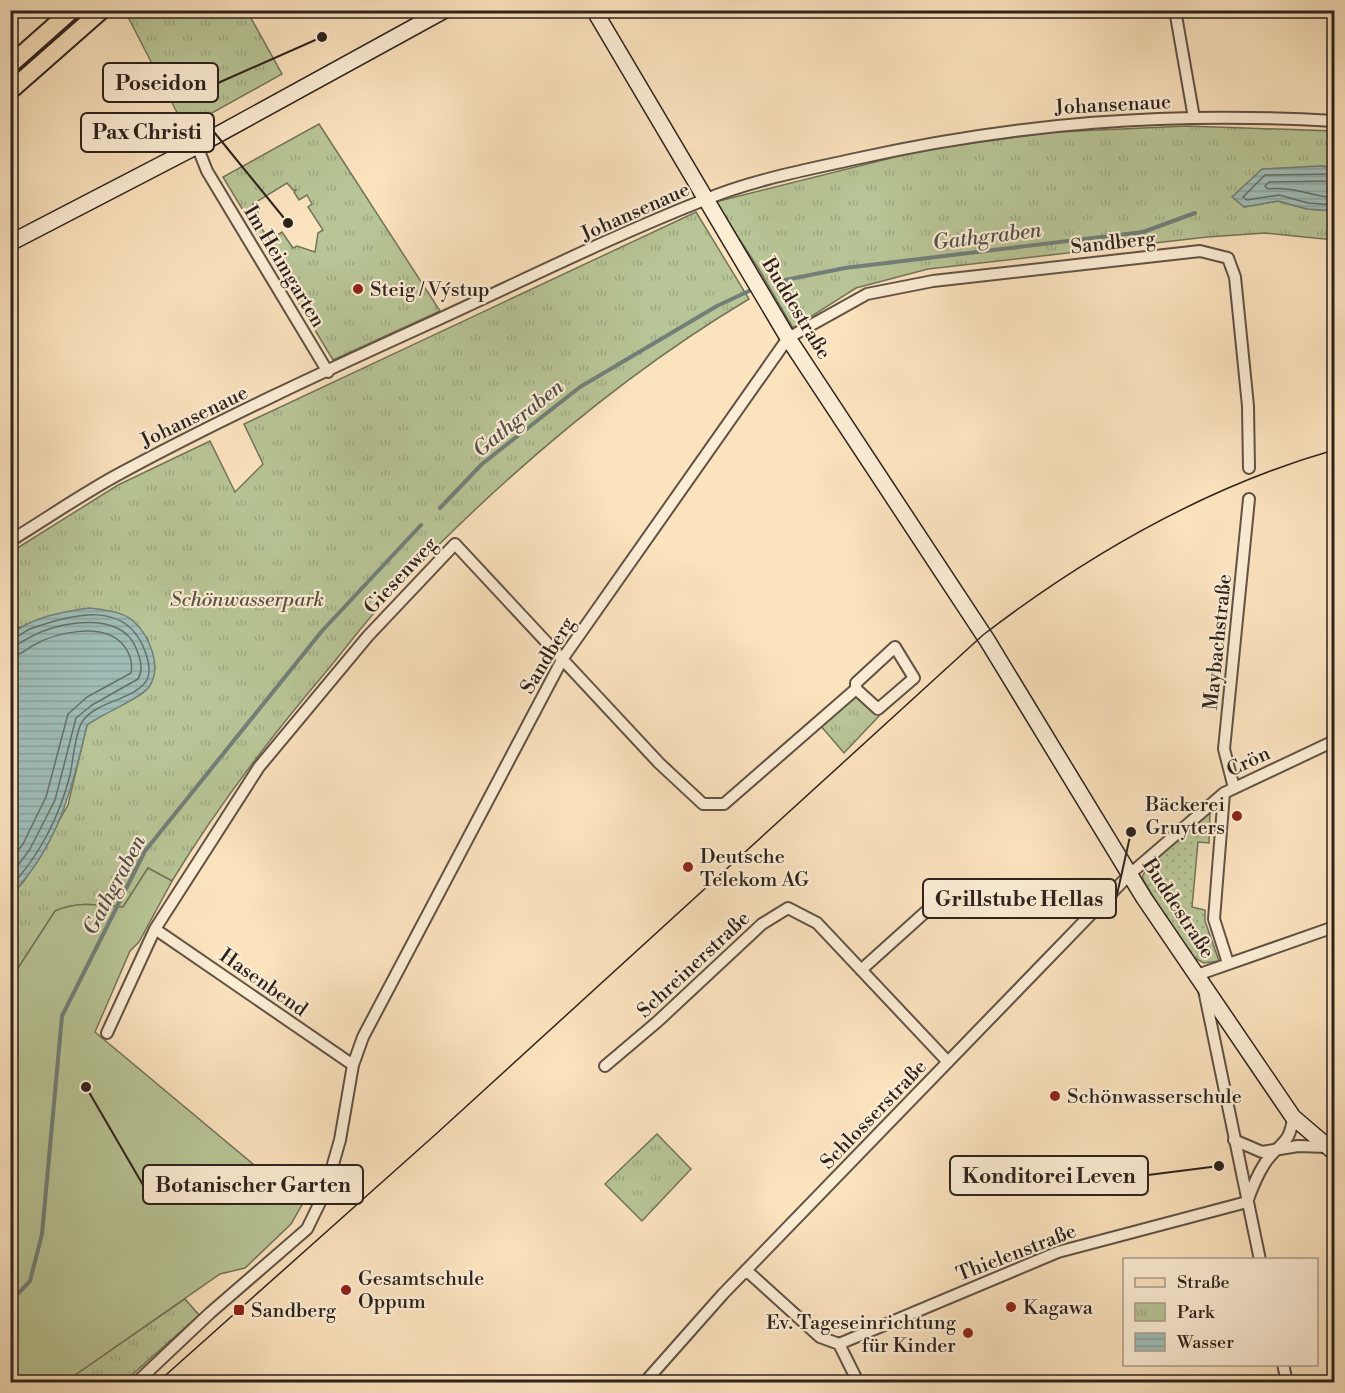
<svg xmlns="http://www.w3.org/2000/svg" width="1345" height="1393" font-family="'Libre Bodoni',serif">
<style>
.grass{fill:url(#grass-dots);stroke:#73745a;stroke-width:1.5}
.park{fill:url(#park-tufts);stroke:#73745a;stroke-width:1.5;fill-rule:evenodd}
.garden{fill:#b8c596;stroke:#73745a;stroke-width:1.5}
.water{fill:url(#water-rules);stroke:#727f79;stroke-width:1.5}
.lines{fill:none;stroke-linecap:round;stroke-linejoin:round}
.shore{stroke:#66706a;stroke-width:1.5}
.stream{stroke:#727f79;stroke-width:4}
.minor-casing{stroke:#615245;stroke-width:14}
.secondary-casing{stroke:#2e221d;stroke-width:18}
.primary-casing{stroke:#2e221d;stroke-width:20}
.minor{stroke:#fcedd5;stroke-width:10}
.secondary{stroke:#fcedd5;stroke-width:15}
.primary{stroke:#fbe3be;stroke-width:16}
.tram{stroke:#2e221d;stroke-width:1.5}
.poi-dot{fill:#8f2418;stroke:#fcedd5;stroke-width:2}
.labels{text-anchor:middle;stroke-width:4.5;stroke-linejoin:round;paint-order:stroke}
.street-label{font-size:20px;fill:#2e221d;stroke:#fcedd5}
.poi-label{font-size:20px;fill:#2e221d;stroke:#fcedd5;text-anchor:start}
.park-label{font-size:20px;font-style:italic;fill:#575341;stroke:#fcedd5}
.water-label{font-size:21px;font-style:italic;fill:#50504b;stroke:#fcedd5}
.leader{fill:none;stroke:#2e221d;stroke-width:2}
.callout-dot{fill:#2e221d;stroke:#fcedd5;stroke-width:2}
.callout{fill:#fcedd5;stroke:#2e221d;stroke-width:2}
.callout-label{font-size:21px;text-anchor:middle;font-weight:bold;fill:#2e221d}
</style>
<defs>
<pattern id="grass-dots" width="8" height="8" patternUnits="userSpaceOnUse" patternTransform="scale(1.5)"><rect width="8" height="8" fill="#b8c596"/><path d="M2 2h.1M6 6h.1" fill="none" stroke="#9ea981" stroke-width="1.8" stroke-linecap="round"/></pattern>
<pattern id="park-tufts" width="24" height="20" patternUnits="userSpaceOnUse" patternTransform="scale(1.5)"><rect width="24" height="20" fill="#b8c596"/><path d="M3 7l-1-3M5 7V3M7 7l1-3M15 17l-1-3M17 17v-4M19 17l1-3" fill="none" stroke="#9ea981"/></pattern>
<pattern id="water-rules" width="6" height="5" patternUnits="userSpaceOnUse" patternTransform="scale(1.5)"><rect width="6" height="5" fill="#9fbdb6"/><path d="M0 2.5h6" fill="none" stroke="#89a29c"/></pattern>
</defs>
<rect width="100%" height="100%" fill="#fbe3be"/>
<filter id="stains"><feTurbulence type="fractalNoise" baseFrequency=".00333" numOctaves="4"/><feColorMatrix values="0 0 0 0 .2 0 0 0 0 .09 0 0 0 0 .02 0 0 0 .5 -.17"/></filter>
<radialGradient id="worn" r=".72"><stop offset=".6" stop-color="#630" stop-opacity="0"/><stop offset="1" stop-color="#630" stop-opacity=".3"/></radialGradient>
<path class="grass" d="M1210 811 1209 843 1198 842 1192 907 1205 910V921L1219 961 1204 963 1187 954 1142 878C1150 855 1191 826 1210 811Z"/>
<path class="park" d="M131 11H247L282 74 185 128 127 15Z
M319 124 440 311 333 360 223 177ZM287 183 293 190H296L294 192 299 200 307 195 312 204 308 207 323 230 318 233 315 252 297 246 293 248 282 232 269 240 254 216 258 213 253 204Z
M1187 126 1334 131V168L1321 166 1244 207 1278 201 1307 209 1334 211V240L1265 233 1207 237 928 269 856 288 793 328 757 266 715 202 923 150 1055 132Z
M696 212 749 299C620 376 502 478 398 586 372 613 349 644 325 673 269 739 217 807 172 881L148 868 123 907C100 905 77 901 55 911L11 979V895L24 881 68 805 87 725C129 692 168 704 147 638L20 627 11 635V552L118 485 210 441 235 492 263 464 244 424Z
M855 694 879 716 844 753 820 725Z
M657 1134 691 1169 642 1221 605 1184Z
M185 1299 199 1315 124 1382H65Z"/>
<path class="garden" d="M148 868 172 881 139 942 130 951 95 1032 302 1205 291 1224 245 1268 220 1274 65 1382H11V979L55 911C77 901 100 905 123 907Z"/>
<path class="water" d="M1321 166 1334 168V211L1307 209 1278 201 1244 207 1232 197 1262 169Z
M89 608C103 610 121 611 132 620 149 634 163 667 149 687 140 699 102 714 87 725 72 790 58 846 11 895V635C31 617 62 612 89 608Z"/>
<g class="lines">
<path class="shore" d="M1334 174 1265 175 1243 197 1247 200 1279 195 1308 203 1334 205
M1334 181 1269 182 1265 186 1268 189C1289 186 1313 196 1334 198
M10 639C18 638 23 632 30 629 72 614 128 598 146 654 149 663 152 676 144 684 128 701 95 702 82 722 75 733 73 762 70 775 60 815 39 857 10 887
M10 647C19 646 20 642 27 639 54 622 121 609 136 648 140 658 144 669 138 679L92 705 76 718 55 800 30 849 10 876
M10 656C20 655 24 651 32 646 56 632 105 621 124 646 130 653 133 665 131 673L87 697 68 714 46 797 23 844 10 861"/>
<path class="stream" d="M780 281 845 268 1143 232 1195 213
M440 508 482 464 580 387 717 306 749 291
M10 1302 30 1281 42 1234 62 1016 145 851 322 631 421 525"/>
<g class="minor-casing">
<path id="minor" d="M1175 10 1194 118
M197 146 207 171 328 372
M10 541C46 519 82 494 119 474 219 420 323 372 426 325 518 283 610 237 704 200 752 180 805 170 855 159 1017 123 1169 111 1334 121
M895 647 914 678 878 709 856 689V683Z
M1234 788 1224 749 1249 499
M1224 793 1214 919 1228 963
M155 929 353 1065
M861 970 941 898
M1197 975 1334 927
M1204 990 1260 1260
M107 1033 155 929 259 767 368 636 455 544 659 763 703 804H724L856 689
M605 1066 657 1022 762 924 788 908 817 923 948 1062
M1234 1140 1262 1152 1298 1146 1327 1147
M1247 1202C1252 1188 1257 1175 1265 1163 1279 1142 1290 1146 1293 1117
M746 1270 820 1337 839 1344 858 1382
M839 1344 1058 1252 1247 1202
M1283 1364 1287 1382
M137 1382 210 1313 307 1229 325 1192 340 1140 353 1065 363 1037 563 658 788 338 867 294 933 281 1200 251 1228 258 1235 277 1248 406 1249 468
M645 1382 723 1294 1130 874 1224 793 1334 741"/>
</g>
<g class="secondary-casing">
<path id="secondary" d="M594 10 788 338 987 640 1144 898 1293 1117 1334 1152
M10 243 197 146 445 10"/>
</g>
<g class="primary-casing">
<path id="primary" d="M10 65 72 10
M10 91 102 10"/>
</g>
<use href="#minor" class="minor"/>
<use href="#secondary" class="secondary"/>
<use href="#primary" class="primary"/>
<path class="tram" d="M158 1382 436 1134 983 635C1090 553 1205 487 1334 450"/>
</g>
<g class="poi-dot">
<circle cx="358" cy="289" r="6"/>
<circle cx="1237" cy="816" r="6"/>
<circle cx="688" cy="867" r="6"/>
<circle cx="1055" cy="1096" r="6"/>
<circle cx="346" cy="1290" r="6"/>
<circle cx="1011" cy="1307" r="6"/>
<rect x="233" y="1304" width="12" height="12" rx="3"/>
<circle cx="968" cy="1333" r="6"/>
</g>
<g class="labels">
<g class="street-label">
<text transform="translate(1113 104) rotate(-3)" y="7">Johansenaue</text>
<text transform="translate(635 211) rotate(-24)" y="7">Johansenaue</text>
<text transform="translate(1113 242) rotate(-6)" y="7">Sandberg</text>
<text transform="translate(285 266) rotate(59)" y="7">Im Heimgarten</text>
<text transform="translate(797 308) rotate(59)" y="7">Buddestraße</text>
<text transform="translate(194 416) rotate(-26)" y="7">Johansenaue</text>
<text transform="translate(400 575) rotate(-47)" y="7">Giesenweg</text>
<text transform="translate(1217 642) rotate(-84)" y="7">Maybachstraße</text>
<text transform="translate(547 655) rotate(-59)" y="7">Sandberg</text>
<text transform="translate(1248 761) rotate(-25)" y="7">Crön</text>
<text transform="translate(1179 908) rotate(57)" y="7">Buddestraße</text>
<text transform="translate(693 964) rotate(-43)" y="7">Schreinerstraße</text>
<text transform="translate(264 982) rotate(35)" y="7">Hasenbend</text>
<text transform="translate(873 1114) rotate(-46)" y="7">Schlosserstraße</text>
<text transform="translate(1016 1252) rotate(-21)" y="7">Thielenstraße</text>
</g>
<g class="poi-label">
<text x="370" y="296">Steig / Výstup</text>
<text x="1225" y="811" text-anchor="end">Bäckerei<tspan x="1225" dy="23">Gruyters</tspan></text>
<text x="700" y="863">Deutsche<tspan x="700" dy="23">Telekom AG</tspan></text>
<text x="1067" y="1103">Schönwasserschule</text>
<text x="358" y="1285">Gesamtschule<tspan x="358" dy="23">Oppum</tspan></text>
<text x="1023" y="1314">Kagawa</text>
<text x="251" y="1317">Sandberg</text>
<text x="956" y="1329" text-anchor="end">Ev. Tageseinrichtung<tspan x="956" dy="23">für Kinder</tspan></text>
</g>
<g class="park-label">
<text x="247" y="606">Schönwasserpark</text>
</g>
<g class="water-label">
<text transform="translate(987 236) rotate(-7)" y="7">Gathgraben</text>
<text transform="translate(518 418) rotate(-39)" y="7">Gathgraben</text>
<text transform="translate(114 885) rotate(-62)" y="7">Gathgraben</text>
</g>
</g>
<path class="leader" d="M322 37L218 83M288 223L214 132M1131 832L1116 899M1219 1166L1148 1175M86 1087L143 1185"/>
<g class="callout-dot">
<circle cx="322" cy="37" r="6"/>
<circle cx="288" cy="223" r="6"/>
<circle cx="1131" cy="832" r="6"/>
<circle cx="1219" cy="1166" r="6"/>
<circle cx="86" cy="1087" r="6"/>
</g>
<g class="callout">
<rect x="103" y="63" width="115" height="39" rx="6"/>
<rect x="81" y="113" width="133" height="39" rx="6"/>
<rect x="923" y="879" width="193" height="39" rx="6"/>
<rect x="950" y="1156" width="198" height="39" rx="6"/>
<rect x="143" y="1165" width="220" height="39" rx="6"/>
</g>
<g class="callout-label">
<text x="161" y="90">Poseidon</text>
<text x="147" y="139">Pax Christi</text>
<text x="1019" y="906">Grillstube Hellas</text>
<text x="1049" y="1183">Konditorei Leven</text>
<text x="253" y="1192">Botanischer Garten</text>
</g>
<rect width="1345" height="1393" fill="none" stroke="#fbe3be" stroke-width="36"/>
<rect x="12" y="12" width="1321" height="1369" fill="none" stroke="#2e221d" stroke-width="3"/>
<rect x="18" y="18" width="1309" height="1357" fill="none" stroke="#2e221d" stroke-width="1.5"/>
<rect x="1123" y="1258" width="195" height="108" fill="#fcedd5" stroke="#aa9c8b" stroke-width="1.5"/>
<rect x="1135" y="1278" width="30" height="9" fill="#fbe3be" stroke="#aa9c8b" stroke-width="1.5"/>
<text x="1177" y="1288" font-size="18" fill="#2e221d">Straße</text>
<rect x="1135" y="1303" width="30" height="18" fill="url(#park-tufts)" stroke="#aa9c8b" stroke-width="1.5"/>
<text x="1177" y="1318" font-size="18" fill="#2e221d">Park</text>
<rect x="1135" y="1333" width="30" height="18" fill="url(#water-rules)" stroke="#aa9c8b" stroke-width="1.5"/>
<text x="1177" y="1348" font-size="18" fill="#2e221d">Wasser</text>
<rect width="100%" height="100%" filter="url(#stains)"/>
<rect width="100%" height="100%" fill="url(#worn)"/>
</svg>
